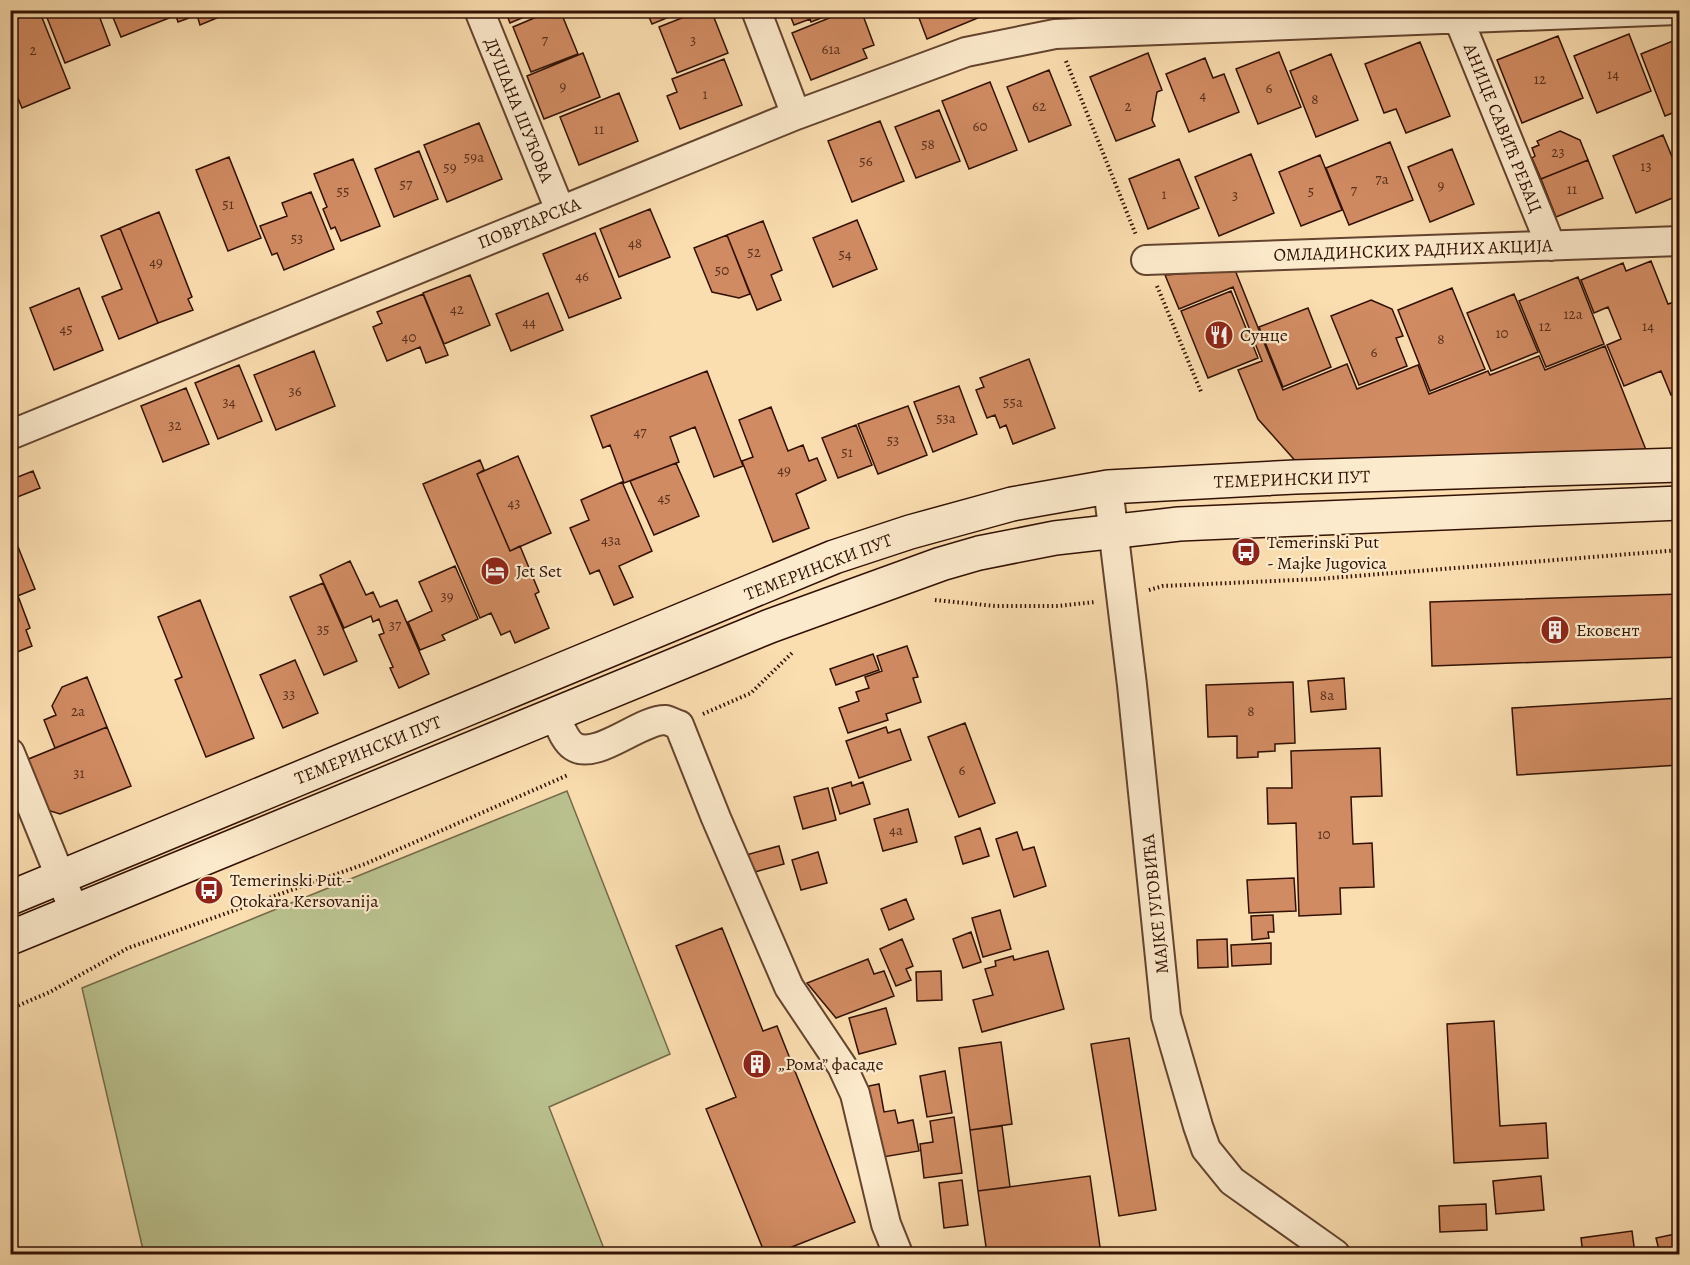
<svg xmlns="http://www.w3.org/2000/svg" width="1690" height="1265" font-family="Alegreya,serif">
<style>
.green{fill:#bac28f;stroke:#766a4a;stroke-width:1.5}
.building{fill:#d18b62;stroke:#321104;stroke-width:1.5}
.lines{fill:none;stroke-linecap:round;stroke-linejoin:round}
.street-casing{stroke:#64442f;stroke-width:32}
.secondary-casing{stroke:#321104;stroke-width:36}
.path{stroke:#321104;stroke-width:4;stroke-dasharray:1.5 3;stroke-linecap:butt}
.street{stroke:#fceacc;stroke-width:28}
.secondary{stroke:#fceacc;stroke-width:33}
.labels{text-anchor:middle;stroke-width:4.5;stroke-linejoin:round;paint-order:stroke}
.number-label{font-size:15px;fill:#5a301c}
.street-label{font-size:18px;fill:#321104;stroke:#fceacc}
.poi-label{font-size:18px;fill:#321104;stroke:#fceacc;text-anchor:start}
</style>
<rect width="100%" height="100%" fill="#fbdeb0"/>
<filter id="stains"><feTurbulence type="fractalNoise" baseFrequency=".00333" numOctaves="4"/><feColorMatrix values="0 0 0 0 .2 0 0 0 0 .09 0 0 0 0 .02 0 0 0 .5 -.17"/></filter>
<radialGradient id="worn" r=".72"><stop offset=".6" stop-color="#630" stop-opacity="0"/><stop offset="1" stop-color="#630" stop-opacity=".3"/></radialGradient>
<path class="green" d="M567 791 670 1054 549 1107 606 1254H144L82 988Z"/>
<path class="building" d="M39 10 70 88 22 108 10 79V21Z
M44 10H97L110 45 65 63Z
M110 10H166L169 18 121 37Z
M174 10H230L231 12 200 25 197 15 178 22Z
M505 10H541L510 23Z
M553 10H560L578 54 531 72 513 27Z
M646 10H686L652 24Z
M702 10H711L728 53 677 73 659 27Z
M788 10H837V12L811 22 810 19 794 25Z
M849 10H861L874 45 863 49 867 58 811 80 792 33Z
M916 10H997L927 39Z
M1629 34 1651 91 1597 113 1574 56Z
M1558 36 1583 98 1522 123 1497 60Z
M1680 38V110L1665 116 1641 54Z
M1420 42 1450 116 1406 133 1396 109 1384 113 1365 64Z
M1279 52 1301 107 1258 124 1236 69Z
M583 53 600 97 544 119 527 76Z
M1148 53 1162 90 1157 92 1152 120 1155 126 1116 141 1090 77Z
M1331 54 1358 120 1316 137 1290 71Z
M1205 58 1213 78 1224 74 1239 112 1189 132 1166 74Z
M724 59 742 105 680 129 667 96 677 92 672 79Z
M1049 70 1071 125 1029 142 1007 87Z
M990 82 1017 150 969 169 942 101Z
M619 93 638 141 579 165 560 117Z
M939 110 960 161 916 178 895 127Z
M880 121 904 181 852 202 828 141Z
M479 123 502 179 447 202 424 145Z
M1560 131 1580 140 1588 160 1541 179 1532 158 1535 156 1532 148 1539 145 1537 141Z
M1663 135 1680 176V195L1636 213 1613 156Z
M1390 142 1413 200 1349 225 1326 168Z
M1452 149 1474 204 1430 222 1408 167Z
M419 151 438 199 394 217 375 169Z
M1251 154 1274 213 1219 236 1195 177Z
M1320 155 1342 210 1301 226 1279 172Z
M229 157 261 238 228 251 196 170Z
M353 159 380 226 341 241 335 227 331 229 323 209 327 207 314 174Z
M1179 159 1199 208 1148 229 1129 179Z
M1588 160 1603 198 1556 217 1541 179Z
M311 192 334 249 284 270 277 253 272 255 260 226 287 216 282 203Z
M650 209 670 257 619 277 600 229Z
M159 212 192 297 188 299 193 310 158 323 120 228Z
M857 220 877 269 833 287 813 238Z
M763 221 782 270 771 275 781 300 757 310 727 235Z
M120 228 158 323 119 339 102 297 122 289 101 236Z
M595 233 621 298 569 318 543 254Z
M727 235 750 294 739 298 712 292 694 248Z
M1651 261 1668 304 1680 300V391L1671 395 1661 371 1624 386 1607 345 1621 339 1608 307 1594 313 1581 280 1623 263 1626 271Z
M1235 270 1283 390 1347 364 1357 389 1418 365 1429 394 1488 371 1490 375 1539 356 1545 370 1605 346 1648 455 1299 465 1258 419 1238 370 1262 361 1233 287 1179 309 1165 275Z
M470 275 490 325 444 344 423 293Z
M1578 277 1604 344 1546 367 1519 301Z
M79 288 103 350 54 370 30 308Z
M1452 288 1485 369 1430 391 1398 310Z
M1231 291 1258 358 1208 378 1181 311Z
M548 293 563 330 511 351 496 314Z
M423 294 448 355 426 363 420 347 387 361 373 327 382 323 377 312Z
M1514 294 1538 352 1491 371 1467 313Z
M1371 300 1392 309 1403 336 1396 338 1407 366 1359 385 1331 316Z
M1308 308 1331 367 1283 387 1259 327Z
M314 351 335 406 276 430 254 375Z
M1029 359 1055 428 1013 444 1006 425 1000 428 995 415 987 418 976 390 984 387 980 378Z
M239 365 262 421 218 439 195 383Z
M707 371 743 466 714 477 695 427 670 437 679 462 624 483 610 445 603 448 591 416Z
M959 386 977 434 933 452 914 402Z
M186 388 209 444 163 462 141 406Z
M908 406 927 455 878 474 858 424Z
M771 407 788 451 803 445 809 461 817 458 826 480 796 494 809 528 773 542 742 461 753 457 739 420Z
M856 425 872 465 838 478 822 438Z
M518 456 551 533 510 551 477 474Z
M480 460 484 470 477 474 510 551 520 546 539 592 535 594 549 628 515 643 510 631 501 635 491 613 480 618 423 484Z
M676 463 699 516 654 535 630 481Z
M33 471 40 488 10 500V480Z
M622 482 652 551 619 566 633 597 614 605 599 570 590 574 570 528 589 520 581 500Z
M10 527 35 589 10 599Z
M350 561 366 595 373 592 380 607 397 600 429 674 399 688 390 668 393 667 379 635 384 633 379 619 373 622 371 616 344 628 320 575Z
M455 566 478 619 442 635 445 640 420 650 408 622 432 611 419 582Z
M323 583 357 661 324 675 290 597Z
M1680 594V657L1432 666 1430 602Z
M18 596 30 628 26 630 32 646 10 655V599Z
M200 600 254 738 206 757 175 680 182 677 158 617Z
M907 646 918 677 913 678 921 702 886 714 888 720 848 733 839 708 859 701 856 692 869 688 865 677 882 671 877 656Z
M873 654 879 670 836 685 830 669Z
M295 660 318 713 283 728 260 675Z
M87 677 107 727 55 748 44 720 56 715 52 706 62 687Z
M1344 678 1346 709 1311 712 1308 681Z
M1293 682 1295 743 1275 744V751L1258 752V757L1237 758V736L1208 737 1206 685Z
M1680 698V765L1517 775 1512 708Z
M965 723 995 803 959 817 928 737Z
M107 727 131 786 60 814 47 810 26 760Z
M886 727 888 733 900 729 911 760 859 778 846 741Z
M1380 748 1382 796 1351 797 1353 844 1372 843 1374 887 1340 888 1341 914 1299 916 1296 823 1268 824 1267 788H1292L1291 751Z
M851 782 852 786 863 782 870 804 840 814 832 788Z
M828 788 836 820 803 829 794 797Z
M908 809 917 842 883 851 874 819Z
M980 828 989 856 963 864 955 837Z
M1017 832 1023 850 1034 847 1046 886 1014 897 996 839Z
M779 846 784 864 751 873 746 855Z
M818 852 827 883 801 890 792 860Z
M1294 878 1296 911 1249 913 1247 880Z
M906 899 914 919 889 930 881 909Z
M1000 910 1011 949 983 957 972 918Z
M1273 915 1274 932H1268L1269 938 1252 940 1251 916Z
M722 928 763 1031 777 1026 855 1222 774 1254H765L706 1109 736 1097 676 946Z
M971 932 981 962 963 968 953 939Z
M902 939 913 966 906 969 911 980 896 986 880 949Z
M1227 939 1228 967 1198 968 1197 940Z
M1271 943V964L1232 966 1231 945Z
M1048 951 1064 1009 982 1032 973 1000 993 995 985 969 996 966 995 961 1013 956 1014 960Z
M868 959 874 974 884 971 894 996 836 1018 807 983Z
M941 971 942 1000 917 1001 916 972Z
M886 1008 896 1044 859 1054 849 1018Z
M1494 1021 1500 1126 1546 1123 1548 1158 1454 1163 1447 1024Z
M1129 1038 1156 1210 1119 1216 1091 1044Z
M1001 1042 1012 1124 970 1130 959 1048Z
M945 1071 952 1113 927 1117 920 1076Z
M879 1084 884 1112 895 1110 898 1123 913 1120 919 1151 877 1158 864 1087Z
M954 1117 962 1173 924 1178 920 1144 933 1142 930 1121Z
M1002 1126 1010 1187 978 1191 970 1130Z
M1090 1176 1101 1254H987L978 1191Z
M1541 1176 1544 1210 1496 1214 1493 1181Z
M962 1180 968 1225 944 1228 939 1183Z
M1486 1204 1487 1230 1440 1232 1439 1206Z
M1632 1231 1635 1254H1583L1581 1238Z
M1680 1233V1254H1660L1656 1238Z"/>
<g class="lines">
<g class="street-casing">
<path id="street" d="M479 10 560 210
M756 10 796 115
M1455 10 1551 246
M1146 260 1680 241
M10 435 796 115 966 52 1055 34 1678 10
M1108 487 1132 685 1166 1016 1198 1126 1206 1149 1232 1181 1335 1254
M554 714C559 723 564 740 573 746 596 762 640 719 666 720 670 721 675 724 679 725L716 818 789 987 842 1066 855 1094 886 1224 898 1254
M10 753 75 913"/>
</g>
<g class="secondary-casing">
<path id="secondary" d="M10 898 834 557 910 532 1012 504 1108 487 1295 477 1680 465
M10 938 770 626 941 564 979 553 1055 538 1179 524 1680 503"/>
</g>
<path class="path" d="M1066 61 1136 235
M1157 286 1202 394
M1149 590 1163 586 1318 579 1680 550
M935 600 995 606H1058L1095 602
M703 714 751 693 794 651
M10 1009 50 992 128 948 365 864 568 775"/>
<use href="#street" class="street"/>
<use href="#secondary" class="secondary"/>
</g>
<defs>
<g id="restaurant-disc" transform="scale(1.5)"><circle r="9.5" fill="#8f2418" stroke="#fceacc"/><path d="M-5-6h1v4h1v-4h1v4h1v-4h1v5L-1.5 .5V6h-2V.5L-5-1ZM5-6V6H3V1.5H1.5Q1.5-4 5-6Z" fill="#fff"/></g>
<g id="bus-disc" transform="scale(1.5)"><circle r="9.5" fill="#8f2418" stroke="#fceacc"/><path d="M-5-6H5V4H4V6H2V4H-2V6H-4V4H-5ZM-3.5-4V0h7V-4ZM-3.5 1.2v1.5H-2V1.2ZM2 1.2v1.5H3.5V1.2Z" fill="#fff"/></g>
<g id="hotel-disc" transform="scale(1.5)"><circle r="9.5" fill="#8f2418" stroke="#fceacc"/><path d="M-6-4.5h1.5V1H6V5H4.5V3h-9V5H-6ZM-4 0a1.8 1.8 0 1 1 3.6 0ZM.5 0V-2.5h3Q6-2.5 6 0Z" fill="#fff"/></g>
<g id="building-disc" transform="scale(1.5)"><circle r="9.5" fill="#8f2418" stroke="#fceacc"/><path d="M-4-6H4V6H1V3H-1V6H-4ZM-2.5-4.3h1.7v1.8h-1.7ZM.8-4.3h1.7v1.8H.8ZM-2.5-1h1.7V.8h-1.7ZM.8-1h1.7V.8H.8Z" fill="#fff"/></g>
</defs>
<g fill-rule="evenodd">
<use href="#restaurant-disc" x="1219" y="335"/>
<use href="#bus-disc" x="1246" y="552"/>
<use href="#hotel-disc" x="495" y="571"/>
<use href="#building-disc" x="1555" y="630"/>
<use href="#bus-disc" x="209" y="890"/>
<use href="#building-disc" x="757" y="1064"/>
</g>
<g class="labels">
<g class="number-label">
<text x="545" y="45">7</text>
<text x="693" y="45">3</text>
<text x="831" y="54">61a</text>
<text x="33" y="55">2</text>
<text x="1613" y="79">14</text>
<text x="1540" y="84">12</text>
<text x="563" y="91">9</text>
<text x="1269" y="93">6</text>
<text x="705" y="99">1</text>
<text x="1203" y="100">4</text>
<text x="1315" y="104">8</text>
<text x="1039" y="111">62</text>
<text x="1128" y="111">2</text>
<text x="980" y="131">60</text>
<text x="599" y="134">11</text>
<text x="928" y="149">58</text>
<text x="1558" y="157">23</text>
<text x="474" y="162">59a</text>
<text x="866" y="166">56</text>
<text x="1646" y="171">13</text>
<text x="450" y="172">59</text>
<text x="1382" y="184">7a</text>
<text x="406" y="189">57</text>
<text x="1441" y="190">9</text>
<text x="1572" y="194">11</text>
<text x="1354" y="195">7</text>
<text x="343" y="196">55</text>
<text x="1311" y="196">5</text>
<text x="1164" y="199">1</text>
<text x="1235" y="200">3</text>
<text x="228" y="209">51</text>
<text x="297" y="243">53</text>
<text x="635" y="248">48</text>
<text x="754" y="257">52</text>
<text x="845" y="259">54</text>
<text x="156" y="267">49</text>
<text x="722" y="275">50</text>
<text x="582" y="281">46</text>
<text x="457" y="314">42</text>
<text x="1573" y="319">12a</text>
<text x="529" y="327">44</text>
<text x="1545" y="331">12</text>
<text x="1648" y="331">14</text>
<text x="66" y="334">45</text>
<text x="1502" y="338">10</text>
<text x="409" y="342">40</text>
<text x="1441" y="344">8</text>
<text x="1374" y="357">6</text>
<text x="295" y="396">36</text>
<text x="229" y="407">34</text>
<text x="1013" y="407">55a</text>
<text x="946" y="423">53a</text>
<text x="175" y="430">32</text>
<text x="640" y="437">47</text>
<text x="893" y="445">53</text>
<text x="847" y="457">51</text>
<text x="784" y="475">49</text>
<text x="664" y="503">45</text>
<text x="514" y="508">43</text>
<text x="611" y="545">43a</text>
<text x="447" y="601">39</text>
<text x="395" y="630">37</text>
<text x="323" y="634">35</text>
<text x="289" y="699">33</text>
<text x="1327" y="700">8a</text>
<text x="78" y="716">2a</text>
<text x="1251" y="716">8</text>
<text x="962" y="775">6</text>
<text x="79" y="778">31</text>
<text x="896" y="835">4a</text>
<text x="1324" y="839">10</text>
</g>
<g class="street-label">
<text transform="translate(519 110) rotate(68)" y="6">ДУШАНА ШУЋОВА</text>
<text transform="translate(1503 128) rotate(68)" y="6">АНИЦЕ САВИЋ РЕБАЦ</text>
<text transform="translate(529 223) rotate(-22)" y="6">ПОВРТАРСКА</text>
<text transform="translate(1413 250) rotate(-2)" y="6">ОМЛАДИНСКИХ РАДНИХ АКЦИЈА</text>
<text transform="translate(1292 479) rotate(-2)" y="6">ТЕМЕРИНСКИ ПУТ</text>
<text transform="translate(818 567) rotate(-21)" y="6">ТЕМЕРИНСКИ ПУТ</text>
<text transform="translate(368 750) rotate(-22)" y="6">ТЕМЕРИНСКИ ПУТ</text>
<text transform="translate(1155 904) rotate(-96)" y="6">МАЈКЕ ЈУГОВИЋА</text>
</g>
<g class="poi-label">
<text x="1240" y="341">Сунце</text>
<text x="1267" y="548">Temerinski Put<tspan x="1267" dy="21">- Majke Jugovica</tspan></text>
<text x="516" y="577">Jet Set</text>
<text x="1576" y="636">Ековент</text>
<text x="230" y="886">Temerinski Put -<tspan x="230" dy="21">Otokara Kersovanija</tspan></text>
<text x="778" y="1070">„Рома” фасаде</text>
</g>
</g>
<rect width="1690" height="1265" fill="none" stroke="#fbdeb0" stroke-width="36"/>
<rect x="12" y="12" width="1666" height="1241" fill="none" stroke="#321104" stroke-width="3"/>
<rect x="18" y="18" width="1654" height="1229" fill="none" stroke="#321104" stroke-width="1.5"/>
<rect width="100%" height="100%" filter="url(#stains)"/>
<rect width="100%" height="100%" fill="url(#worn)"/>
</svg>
